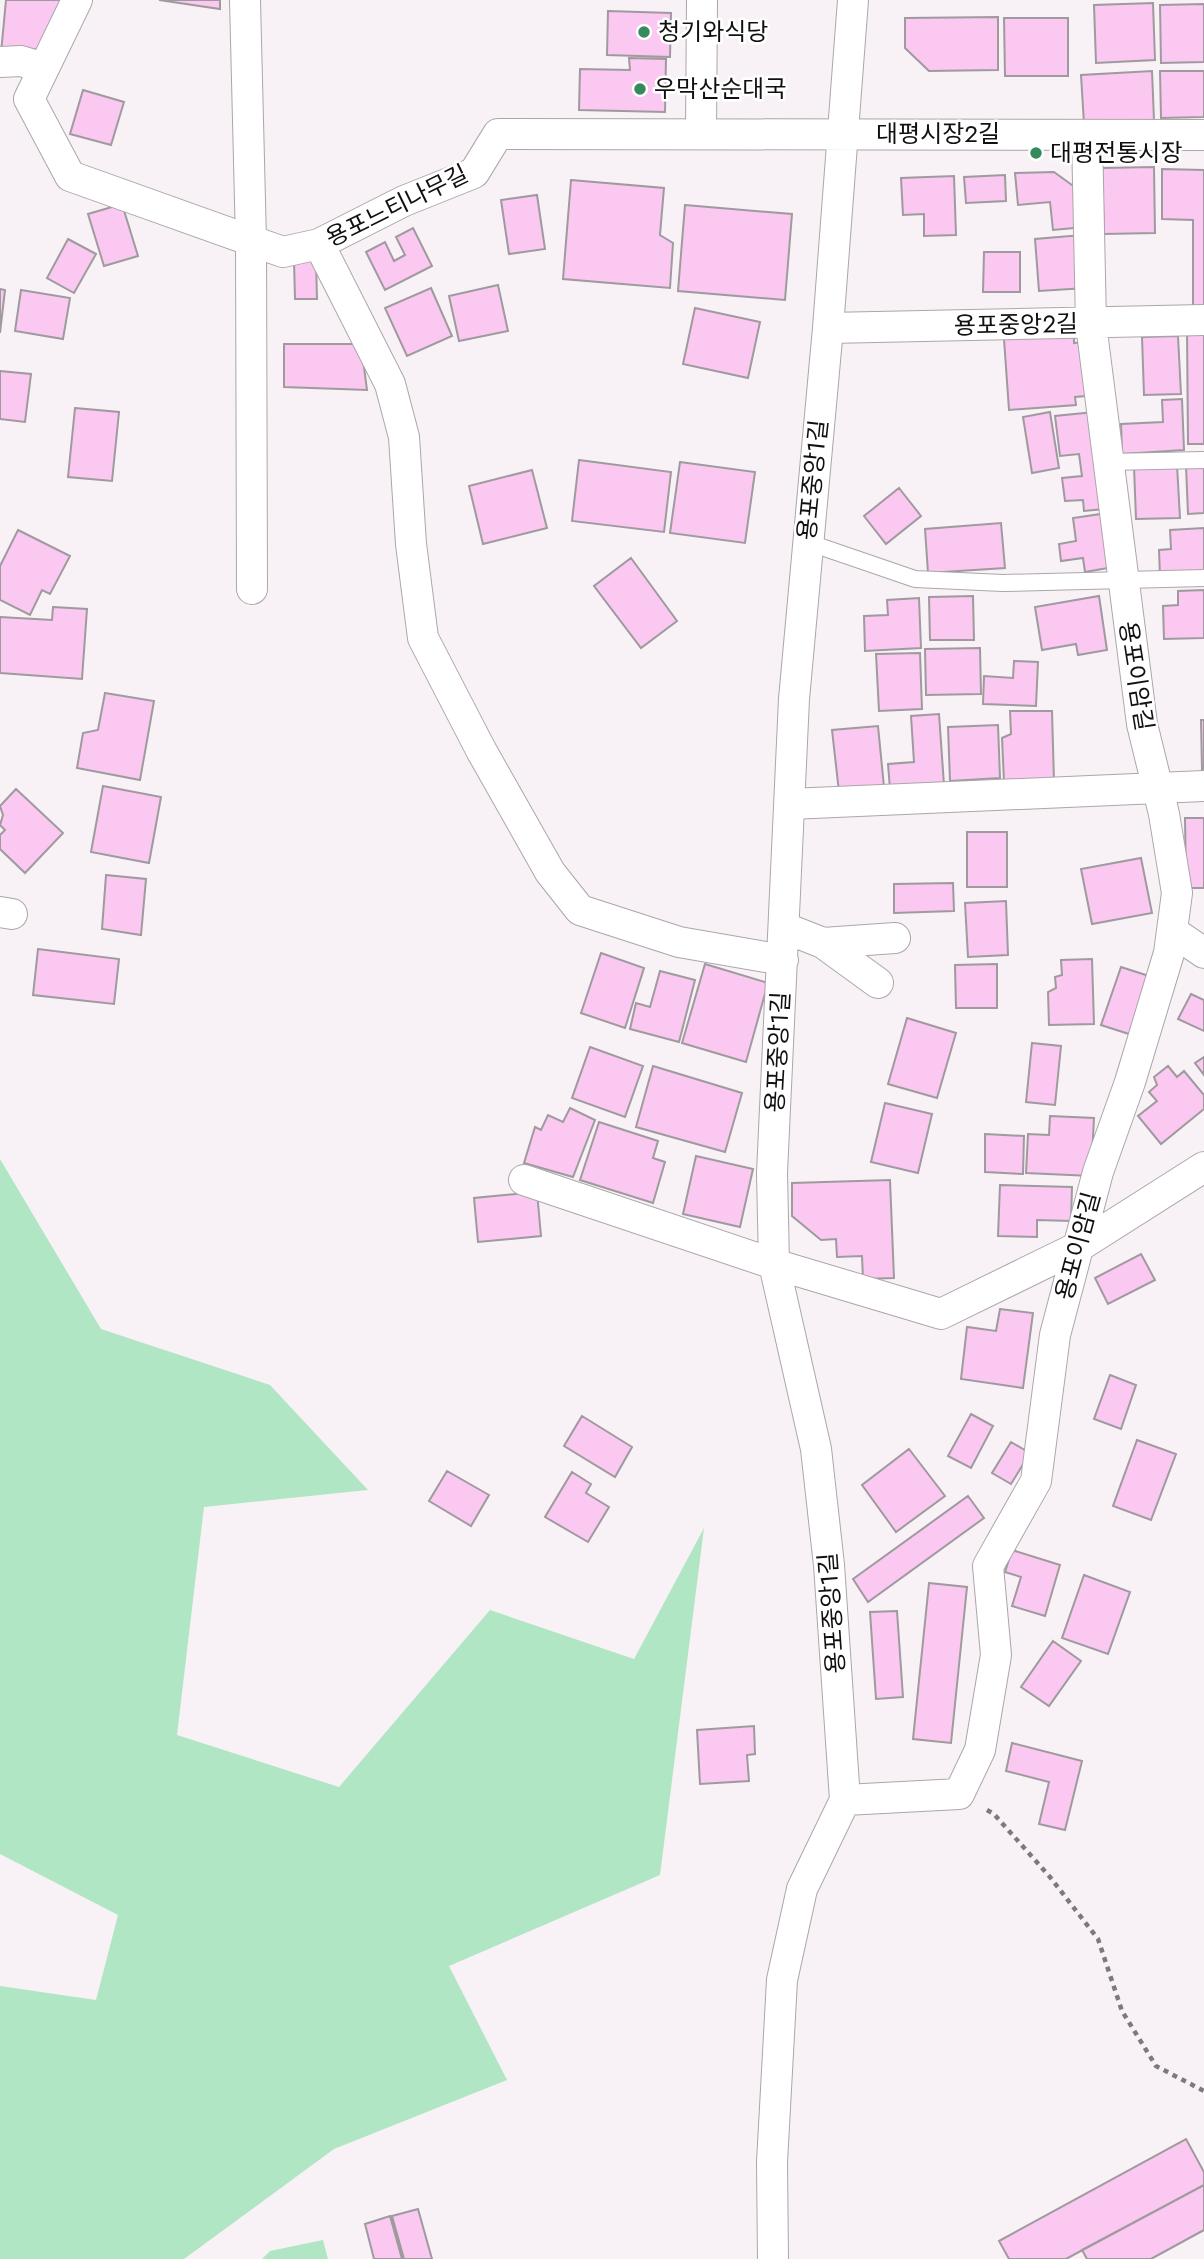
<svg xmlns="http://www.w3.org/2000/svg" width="1204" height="2259" font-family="Jost,'Noto Sans KR',sans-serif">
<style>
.green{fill:#b0e6c3}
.building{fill:#fac8f0;stroke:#9f9a9e;stroke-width:2}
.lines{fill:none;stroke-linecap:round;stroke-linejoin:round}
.lane-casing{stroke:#aca6aa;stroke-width:18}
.street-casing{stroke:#aca6aa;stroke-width:32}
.path{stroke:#7d797c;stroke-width:4.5;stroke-dasharray:5 5;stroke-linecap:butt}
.lane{stroke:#fff;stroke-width:16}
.street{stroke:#fff;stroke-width:30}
.poi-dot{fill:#378a5c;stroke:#fff;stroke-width:2.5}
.labels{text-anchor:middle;stroke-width:5;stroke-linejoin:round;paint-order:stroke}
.poi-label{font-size:24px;fill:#110f10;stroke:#fff;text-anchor:start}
.street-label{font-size:24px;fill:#110f10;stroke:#fff}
</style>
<rect width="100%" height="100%" fill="#f8f2f7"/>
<path class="green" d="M0 1159 101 1329 270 1385 368 1490 204 1507 177 1735 339 1787 490 1610 634 1659 704 1528 660 1875 449 1966 507 2080 334 2149 184 2259H0V1986L96 2000 118 1915 0 1854Z
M323 2240 328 2259H262L270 2251Z"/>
<path class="building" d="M6 0H64L41 49 1 53Z
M159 0H220V9Z
M1153 3 1155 60 1096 63 1094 5Z
M1204 4V62L1161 63 1160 5Z
M608 11 671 13 670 57 607 55Z
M998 17V70L929 71 905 48V18Z
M1004 18H1068V76H1005Z
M629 58 666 59 665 112 579 110 580 69 630 70Z
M1152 71 1154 120 1084 124 1081 75Z
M1160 71H1204V117L1161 118Z
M83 90 124 102 111 145 70 134Z
M1154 167 1155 233 1104 234 1102 168Z
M1162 169 1204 170V307H1193V220L1162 219Z
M1054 172 1083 193 1085 227 1053 230 1050 202 1018 205 1015 173Z
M1005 175 1006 201 966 203 964 177Z
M954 176 956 235 924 236V214L903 215 901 178Z
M571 180 664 188 660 235 673 243 670 288 563 279Z
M537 195 545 249 509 254 501 200Z
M122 204 138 256 104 266 88 214Z
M685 205 792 214 785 300 678 291Z
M413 228 432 266 385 290 366 252 385 242 394 261 405 255 396 237Z
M1082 235 1086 288 1039 291 1035 239Z
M68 239 96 254 74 293 47 278Z
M984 252H1020V292H983Z
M294 261H316L317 299H295Z
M498 285 508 331 459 341 449 296Z
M431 288 452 336 407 356 385 308Z
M0 289 5 290 0 333Z
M21 290 70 298 63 339 15 331Z
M695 308 760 322 748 378 683 364Z
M1187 331H1204V444H1188Z
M1074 333V343L1082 342 1086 396 1075 397 1076 405 1009 410 1004 339Z
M1178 336 1181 394 1144 395 1142 337Z
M284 344H361L367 390 284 387Z
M0 371 31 374 25 422 0 419Z
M1182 399 1184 450 1122 454 1121 424 1163 422 1162 400Z
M75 408 119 412 112 481 68 477Z
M1050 412 1059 468 1032 473 1023 417Z
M1094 412 1104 509 1084 511 1083 500 1065 501 1062 478 1082 476 1079 454 1060 456 1055 416Z
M579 460 671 472 664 532 572 521Z
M680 462 755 472 745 543 670 533Z
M1177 465 1180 518 1136 519 1134 467Z
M1204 465V513L1188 514 1186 466Z
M532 470 547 528 483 544 469 486Z
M899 488 921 516 886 544 864 516Z
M1101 514 1108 568 1085 572 1083 558 1061 561 1059 544 1076 541 1073 518Z
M1001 523 1005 568 928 573 925 529Z
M1204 528V575L1160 577 1159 550 1171 549 1170 530Z
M18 530 70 556 50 594 42 590 30 615 0 600V566Z
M631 558 677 621 641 648 594 586Z
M1204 590V638L1164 639 1163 606 1178 605V591Z
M973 596 974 640H930L929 597Z
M1099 596 1107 650 1078 655 1076 644 1042 650 1035 607Z
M919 598 921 648 865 651 864 616 888 615 887 600Z
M53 607 87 609 82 679 0 673V617L52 620Z
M980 648 981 694 926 695 925 649Z
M920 653 922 709 879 711 876 654Z
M1014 661 1038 662 1036 706 983 704 984 676 1013 678Z
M105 693 154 701 140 780 77 768 83 733 98 730Z
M1010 711H1052L1054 781 1004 782 1002 738 1011 734Z
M939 714 944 785 890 789 888 764 914 762 911 716Z
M1201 720H1204V771H1202Z
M998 725 1000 778 950 781 948 727Z
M878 726 884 787 839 792 832 730Z
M103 786 161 797 149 863 91 852Z
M16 789 63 833 25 873 0 849V835L5 830 0 825 3 815 0 806Z
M1185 818H1204V888H1186Z
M967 832H1007V887H967Z
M1141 858 1152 913 1092 924 1081 869Z
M106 875 146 879 141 935 102 929Z
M953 883 954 911 894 913V884Z
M1006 901 1008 955 968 957 965 903Z
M38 949 119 959 114 1004 33 995Z
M601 953 644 968 625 1028 581 1013Z
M1092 959 1094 1024 1049 1025 1048 992 1056 988 1055 977 1062 975 1061 960Z
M705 964 768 983 746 1062 682 1043Z
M997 964V1008H956L955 965Z
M1121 967 1155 978 1135 1036 1101 1025Z
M660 971 695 980 679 1042 630 1029 636 1003 650 1007Z
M1191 994 1204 1000V1031L1178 1019Z
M907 1018 956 1033 937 1098 888 1084Z
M1032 1043 1061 1046 1055 1105 1026 1102Z
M590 1047 643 1066 625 1117 572 1098Z
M1204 1057V1075L1195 1063Z
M653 1066 742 1093 725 1152 636 1127Z
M1168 1066 1177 1077 1184 1071 1204 1095V1109L1161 1144 1138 1116 1157 1101 1149 1092 1157 1085 1154 1077Z
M885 1103 932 1114 918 1173 871 1162Z
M570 1108 595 1120 573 1177 524 1163 535 1127 541 1130 548 1115 563 1122Z
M1050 1116 1094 1118 1091 1176 1026 1173 1028 1134 1049 1135Z
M599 1122 658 1141 653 1158 665 1162 653 1203 580 1180Z
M985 1134 1024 1136 1023 1174 985 1172Z
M696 1156 753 1169 740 1227 683 1214Z
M890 1180 894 1278 863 1279 862 1256 837 1257 836 1239 821 1240 792 1216V1183Z
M1000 1185 1072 1187 1071 1221 1037 1220V1237L998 1236Z
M537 1192 541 1236 478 1242 474 1198Z
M1141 1254 1155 1280 1108 1304 1095 1278Z
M1000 1309 1033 1313 1023 1388 961 1379 967 1327 996 1331Z
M1110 1375 1136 1385 1121 1429 1094 1419Z
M971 1414 993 1426 971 1468 948 1456Z
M582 1416 632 1447 615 1477 564 1446Z
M1137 1440 1176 1454 1151 1520 1113 1506Z
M1011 1442 1030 1453 1011 1484 992 1473Z
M909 1449 945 1496 896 1532 862 1485Z
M447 1471 489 1495 471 1526 429 1501Z
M572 1472 591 1484 586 1493 609 1507 588 1542 545 1517Z
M968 1496 984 1518 868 1602 853 1579Z
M1012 1550 1060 1565 1045 1616 1012 1606 1021 1577 1005 1572Z
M1084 1575 1130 1592 1108 1654 1062 1638Z
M929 1583 967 1587 951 1743 913 1739Z
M897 1611 903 1697 876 1699 870 1612Z
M1053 1641 1081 1661 1049 1706 1021 1687Z
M754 1726 755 1754 747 1755 749 1781 700 1784 697 1730Z
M1012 1743 1082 1761 1065 1830 1039 1824 1049 1782 1006 1771Z
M1186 2139 1204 2172V2185L1066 2259H1009L999 2241Z
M1204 2185V2230L1151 2259H1087L1082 2250Z
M418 2209 432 2259H404L392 2216Z
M390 2216 402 2259H374L365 2224Z"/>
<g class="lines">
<g class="lane-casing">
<path id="lane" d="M1108 462 1204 460
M807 542 915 579 1003 583 1204 578"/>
</g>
<g class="street-casing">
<path id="street" d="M77 0 29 99 70 176 283 252 319 244 404 201 474 173 498 134 1204 135
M245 0 251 241 252 589
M0 62 21 61 44 68
M701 134 702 0
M319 244 390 384 404 437 411 544 423 638 481 750 550 872 580 910 679 942 783 960
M828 328 1204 320
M790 804 1204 786
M0 912 12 914
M785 928 823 943 878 983
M1172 931 1204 953
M823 943 895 938
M524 1180 774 1264 941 1314 1078 1247 1204 1167
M845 1800 959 1794 980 1750 996 1655 988 1566 1036 1481 1055 1335 1098 1172 1130 1082 1169 953 1177 893 1164 814 1142 724 1091 324 1087 136
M773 2259 772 2162 782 1980 802 1889 845 1800 829 1565 816 1449 774 1264 772 1173 794 699 828 328 853 0"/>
</g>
<path class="path" d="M987 1810 994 1814 1050 1877 1098 1939 1122 2011 1156 2066 1204 2091"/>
<use href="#lane" class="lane"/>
<use href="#street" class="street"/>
</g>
<g class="poi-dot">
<circle cx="644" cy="32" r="7"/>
<circle cx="640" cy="89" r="7"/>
<circle cx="1036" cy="153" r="7"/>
</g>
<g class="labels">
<g class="poi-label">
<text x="658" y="40">청기와식당</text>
<text x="654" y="97">우막산순대국</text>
<text x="1050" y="161">대평전통시장</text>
</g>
<g class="street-label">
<text x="938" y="142">대평시장2길</text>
<text transform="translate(397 206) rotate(-26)" y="8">용포느티나무길</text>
<text transform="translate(1016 325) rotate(-1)" y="8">용포중앙2길</text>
<text transform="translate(813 480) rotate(-84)" y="8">용포중앙1길</text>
<text transform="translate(1136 676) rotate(81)" y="8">용포이암길</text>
<text transform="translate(778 1052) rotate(-87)" y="8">용포중앙1길</text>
<text transform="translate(1078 1246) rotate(-75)" y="8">용포이암길</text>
<text transform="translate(832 1613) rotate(-94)" y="8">용포중앙1길</text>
</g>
</g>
</svg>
